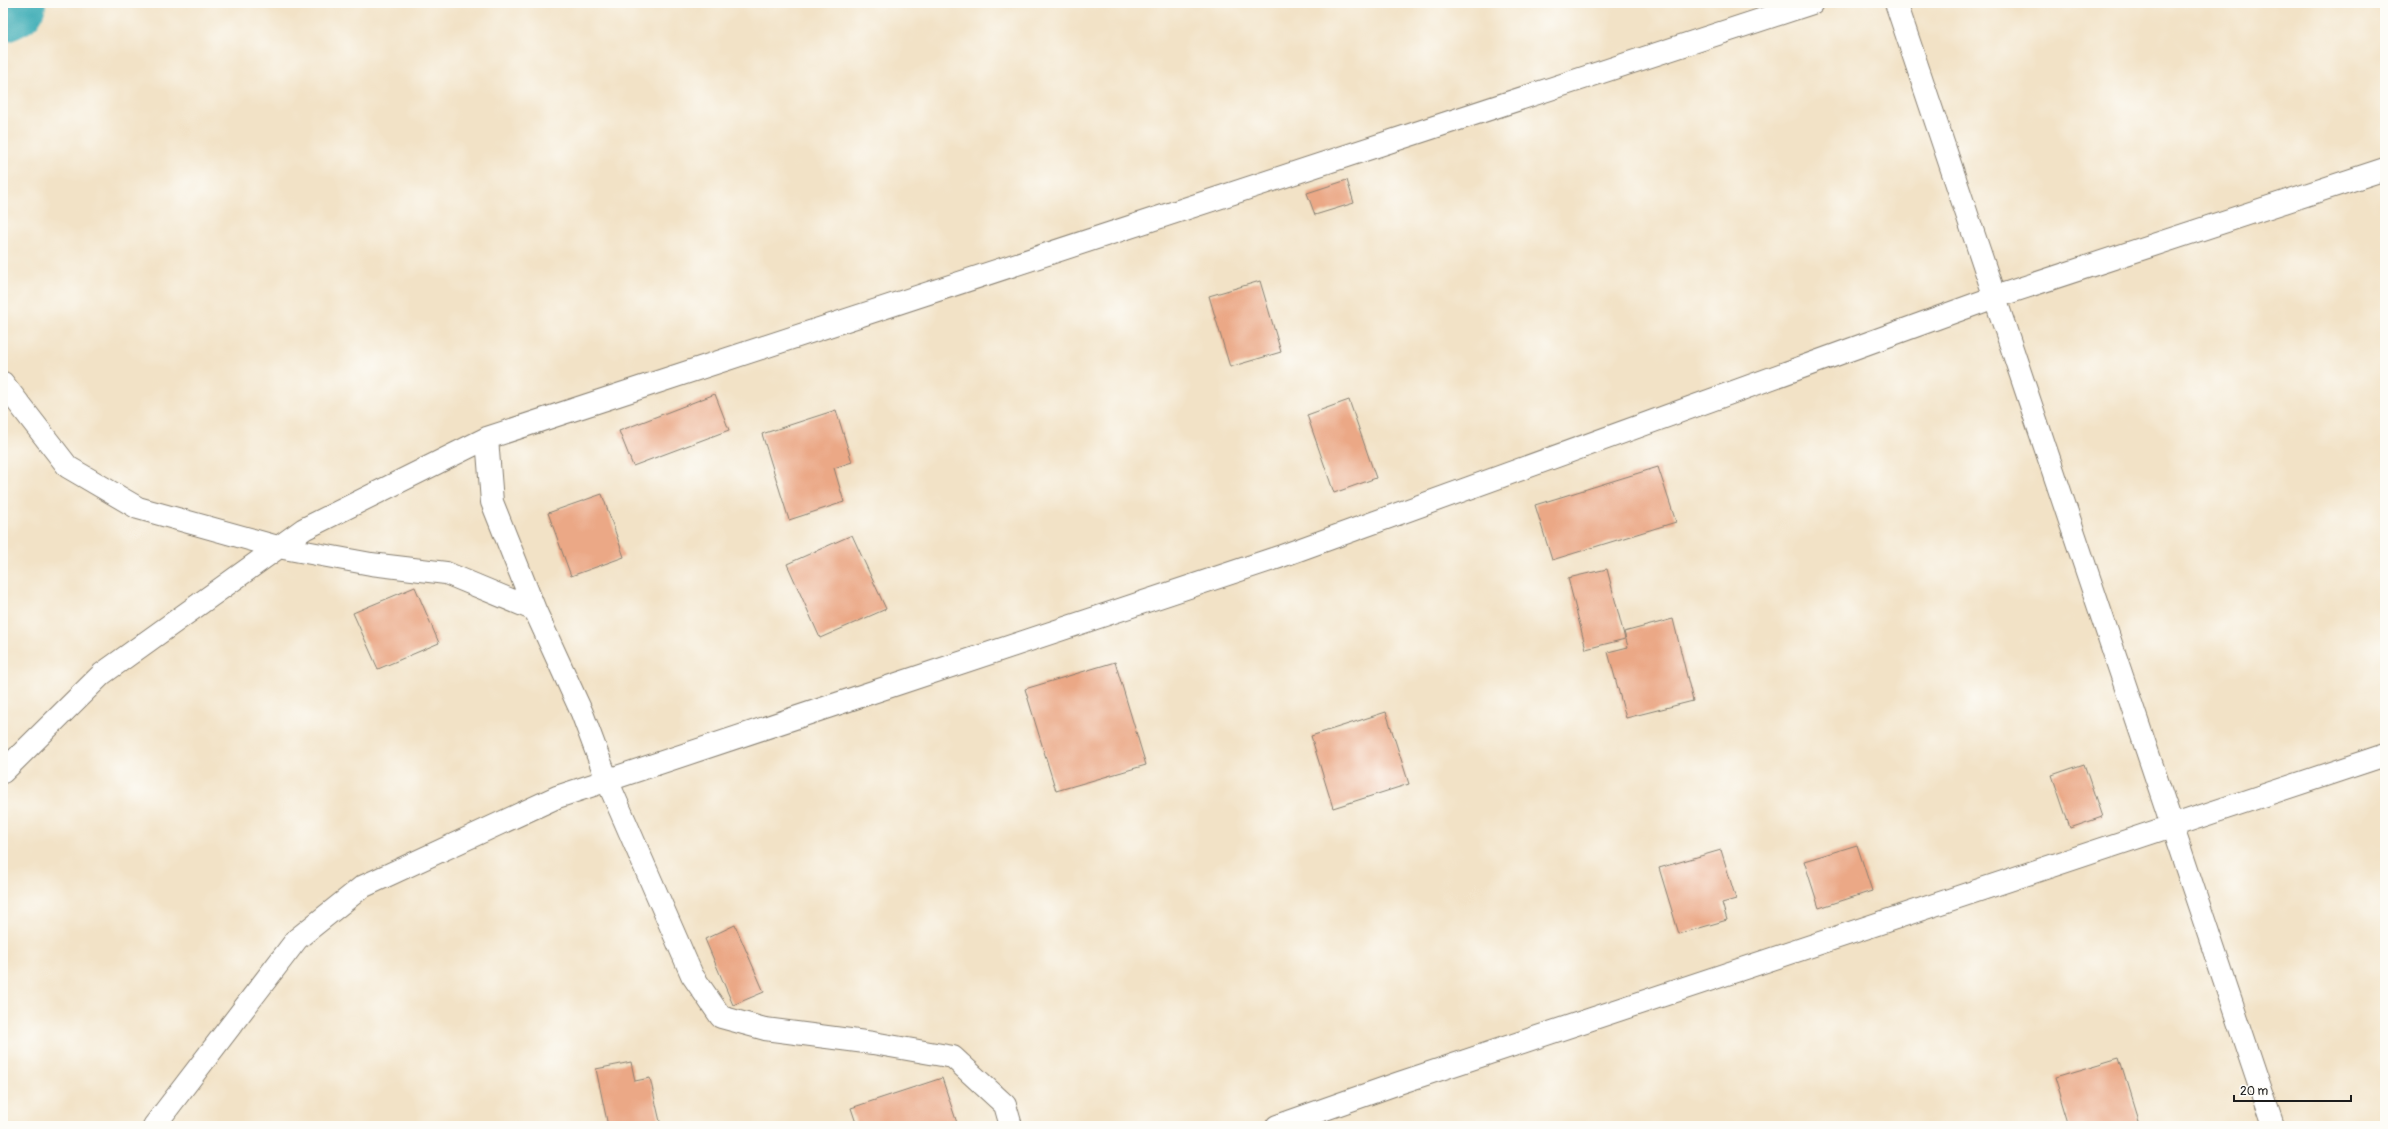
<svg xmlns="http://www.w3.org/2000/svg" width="2388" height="1129" font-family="Pangolin,sans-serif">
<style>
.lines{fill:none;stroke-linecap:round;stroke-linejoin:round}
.river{stroke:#3bacb5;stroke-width:70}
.building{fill:#eba886}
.street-casing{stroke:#877f71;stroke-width:24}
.street{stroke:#fff;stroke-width:22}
</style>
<rect width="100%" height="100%" fill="#fdfcf7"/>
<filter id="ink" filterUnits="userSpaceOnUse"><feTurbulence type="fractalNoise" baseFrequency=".025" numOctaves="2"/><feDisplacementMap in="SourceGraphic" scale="8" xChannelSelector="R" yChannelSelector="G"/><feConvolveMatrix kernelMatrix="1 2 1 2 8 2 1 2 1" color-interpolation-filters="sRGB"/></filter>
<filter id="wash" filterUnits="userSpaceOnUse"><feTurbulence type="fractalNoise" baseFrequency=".012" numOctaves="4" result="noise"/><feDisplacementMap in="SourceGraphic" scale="16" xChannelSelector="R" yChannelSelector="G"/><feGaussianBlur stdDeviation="0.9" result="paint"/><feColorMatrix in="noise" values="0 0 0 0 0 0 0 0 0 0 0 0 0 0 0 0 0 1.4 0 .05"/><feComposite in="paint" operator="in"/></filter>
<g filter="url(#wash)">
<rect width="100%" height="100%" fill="#f2e2c6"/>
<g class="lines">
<path class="river" d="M3 7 11 3"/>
</g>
<g id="blocks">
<path class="building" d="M1347 180 1354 203 1315 215 1307 193Z
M1260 281 1281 352 1230 367 1209 296Z
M715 394 729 430 633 466 619 431Z
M1349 400 1376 478 1334 493 1307 415Z
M836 410 852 462 834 468 844 502 789 520 762 434Z
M1658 467 1676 522 1552 560 1535 505Z
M602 494 624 557 571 576 548 513Z
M852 535 886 609 820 638 787 564Z
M1607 569 1625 639 1586 649 1568 578Z
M415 587 439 643 378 669 353 613Z
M1673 619 1693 701 1626 718 1608 652 1628 647 1624 632Z
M1115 662 1146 765 1056 791 1025 689Z
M1386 712 1409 784 1333 808 1311 736Z
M2084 764 2102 817 2070 828 2052 775Z
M1857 845 1872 891 1819 908 1804 861Z
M1721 850 1736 899 1722 903 1727 920 1679 934 1659 868Z
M735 925 764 992 733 1005 705 939Z
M2119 1058 2140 1126H2070L2055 1077Z
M631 1062 635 1081 650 1078 661 1126H608L596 1069Z
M942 1078 958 1126H857L851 1108Z"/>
</g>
</g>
<g filter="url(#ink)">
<use href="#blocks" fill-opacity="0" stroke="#877f71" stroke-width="1"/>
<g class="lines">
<g class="street-casing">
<path id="street" d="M1896 3 2273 1126
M3 383 68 467 138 508 278 547 371 564 446 573 535 610
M487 438 492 502 535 610 582 713 607 780 692 975 721 1017 765 1029 873 1043 953 1057 1005 1105 1011 1126
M3 772 102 674 304 529 487 438 1812 3
M154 1126 297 939 362 887 557 797 1279 557 1995 297 2385 169
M1277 1126 1399 1083 2385 755"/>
</g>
<use href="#street" class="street"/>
</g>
</g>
<rect width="2388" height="1129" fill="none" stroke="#fdfcf7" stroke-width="16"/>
<path d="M2234 1095v6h117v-6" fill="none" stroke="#1c1c1c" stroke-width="2"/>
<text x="2240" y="1095" font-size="12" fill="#1c1c1c" stroke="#fdfcf7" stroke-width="3" paint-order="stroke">20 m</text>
</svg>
